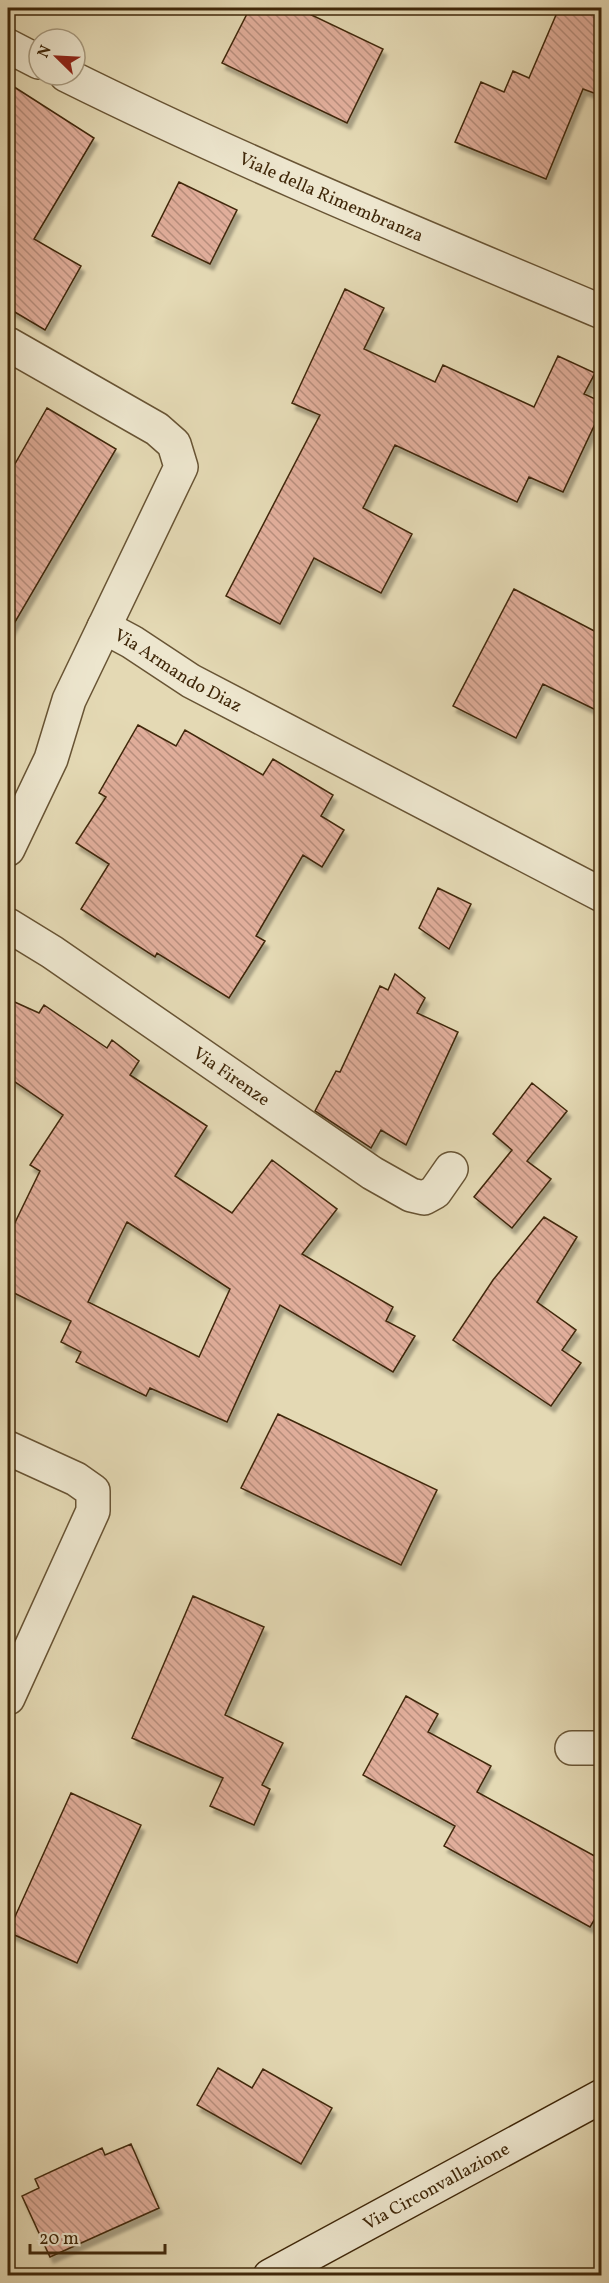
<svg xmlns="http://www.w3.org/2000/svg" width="609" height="2283" font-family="Vollkorn,serif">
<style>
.building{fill:url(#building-back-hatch);stroke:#3f2709;stroke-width:1.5;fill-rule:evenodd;filter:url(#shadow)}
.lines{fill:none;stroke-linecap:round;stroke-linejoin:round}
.street-casing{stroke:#685434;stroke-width:36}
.secondary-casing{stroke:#3f2709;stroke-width:36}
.street{stroke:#ede6ce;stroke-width:33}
.secondary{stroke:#ede6ce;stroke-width:33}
.labels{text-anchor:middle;stroke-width:4.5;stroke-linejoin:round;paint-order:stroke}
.street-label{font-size:18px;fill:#3f2709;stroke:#ede6ce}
</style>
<defs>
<pattern id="building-back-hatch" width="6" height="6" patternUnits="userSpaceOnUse" patternTransform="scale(1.5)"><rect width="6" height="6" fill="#e1ae9b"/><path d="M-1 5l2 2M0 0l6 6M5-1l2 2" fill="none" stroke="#b88e7d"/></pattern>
<filter id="shadow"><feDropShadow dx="3.5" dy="6" stdDeviation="1.5" flood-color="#0004"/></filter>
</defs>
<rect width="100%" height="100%" fill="#e4d9b4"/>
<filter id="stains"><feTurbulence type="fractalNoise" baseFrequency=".00333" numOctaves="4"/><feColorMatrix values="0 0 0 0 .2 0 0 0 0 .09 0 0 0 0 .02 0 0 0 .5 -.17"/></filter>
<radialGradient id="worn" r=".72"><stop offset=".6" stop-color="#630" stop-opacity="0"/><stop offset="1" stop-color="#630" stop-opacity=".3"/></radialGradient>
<path class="building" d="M250 8H297L383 49 347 123 222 63Z
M559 8H602V96L583 89 546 179 455 142 481 82 504 92 513 71 529 78Z
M8 83 94 138 34 239 81 266 45 330 8 308Z
M179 182 237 210 210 264 152 236Z
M345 289 384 308 364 349 435 382 443 365 534 407 558 356 595 373 584 394 602 402V409L563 492 529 477 517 502 395 445 363 508 412 534 381 593 314 558 280 624 226 596 320 415 292 403Z
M47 408 116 449 8 634V476Z
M514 589 602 635V713L543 684 516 738 453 706Z
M138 725 176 746 185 730 263 775 273 759 333 795 321 816 344 830 322 867 303 855 256 936 265 941 229 998 157 953 155 957 81 909 109 864 76 843 106 797 99 793Z
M438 888 471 904 449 949 419 928Z
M395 974 425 998 417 1013 458 1032 406 1145 381 1130 371 1148 315 1111 336 1071 340 1072 380 986 388 990Z
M8 999 39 1013 44 1005 107 1048 112 1040 139 1061 130 1075 207 1126 175 1176 232 1213 272 1160 337 1209 302 1254 393 1307 386 1321 415 1336 393 1372 280 1305 227 1422 150 1388 146 1396 76 1362 81 1352 61 1342 71 1321 8 1290V1237L40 1171 30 1165 63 1115 8 1077ZM127 1222 230 1289 199 1357 88 1302Z
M532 1083 567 1111 527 1161 551 1179 512 1228 474 1197 512 1150 493 1134Z
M544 1217 577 1237 537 1302 576 1330 562 1350 581 1363 551 1406 453 1340 493 1280Z
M278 1414 437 1490 401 1565 241 1488Z
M193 1596 264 1627 225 1715 283 1743 262 1785 270 1789 254 1825 210 1806 223 1778 132 1738Z
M406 1696 438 1714 428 1732 491 1766 477 1792 602 1860V1907L590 1927 444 1846 455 1826 363 1775Z
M71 1793 141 1825 77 1963 8 1932Z
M218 2068 252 2088 263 2069 332 2108 301 2164 197 2105Z
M131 2144 159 2208 50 2257 22 2196 39 2188 35 2179 102 2148 105 2155Z"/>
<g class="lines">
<g class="street-casing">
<g id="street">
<path d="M8 46 39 62"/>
<path id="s1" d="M66 75C241 162 422 236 602 312"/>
<path d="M8 344 157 429 174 444 181 467 69 700 51 759 8 849"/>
<path id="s2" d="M104 627 132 642 191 681 602 895"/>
<path id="s3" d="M8 925 52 952 372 1173 411 1195 424 1198 435 1192 451 1169"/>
<path d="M8 1448 76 1479 93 1491V1511L8 1698"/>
<path d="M572 1748H602"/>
</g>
</g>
<g class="secondary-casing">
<g id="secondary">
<path id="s4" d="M270 2276 602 2096"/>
</g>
</g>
<use href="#street" class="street"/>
<use href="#secondary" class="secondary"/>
</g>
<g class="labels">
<g class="street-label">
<text dy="6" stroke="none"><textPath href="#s1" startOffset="292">Viale della Rimembranza</textPath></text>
<text dy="6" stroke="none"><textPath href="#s2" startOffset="86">Via Armando Diaz</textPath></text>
<text dy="6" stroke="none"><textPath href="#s3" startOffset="270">Via Firenze</textPath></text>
<text dy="6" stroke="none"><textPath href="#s4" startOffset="189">Via Circonvallazione</textPath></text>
</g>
</g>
<rect width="609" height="2283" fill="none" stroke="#e4d9b4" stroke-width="30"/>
<rect x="9" y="9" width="591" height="2265" fill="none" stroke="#3f2709" stroke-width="3"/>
<rect x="15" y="15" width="579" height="2253" fill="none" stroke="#3f2709" stroke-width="1.5"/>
<g transform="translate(57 57) rotate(294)"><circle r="28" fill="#ede6ce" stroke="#a79a7f" stroke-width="1.5"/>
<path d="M0-4.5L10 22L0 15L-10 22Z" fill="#8f2418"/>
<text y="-9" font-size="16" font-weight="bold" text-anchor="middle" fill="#3f2709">N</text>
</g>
<path d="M30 2244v9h135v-9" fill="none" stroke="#3f2709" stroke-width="3"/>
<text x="39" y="2244" font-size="18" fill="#3f2709" stroke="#ede6ce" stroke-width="4.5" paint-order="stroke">20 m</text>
<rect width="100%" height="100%" filter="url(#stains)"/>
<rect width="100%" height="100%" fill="url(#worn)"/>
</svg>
